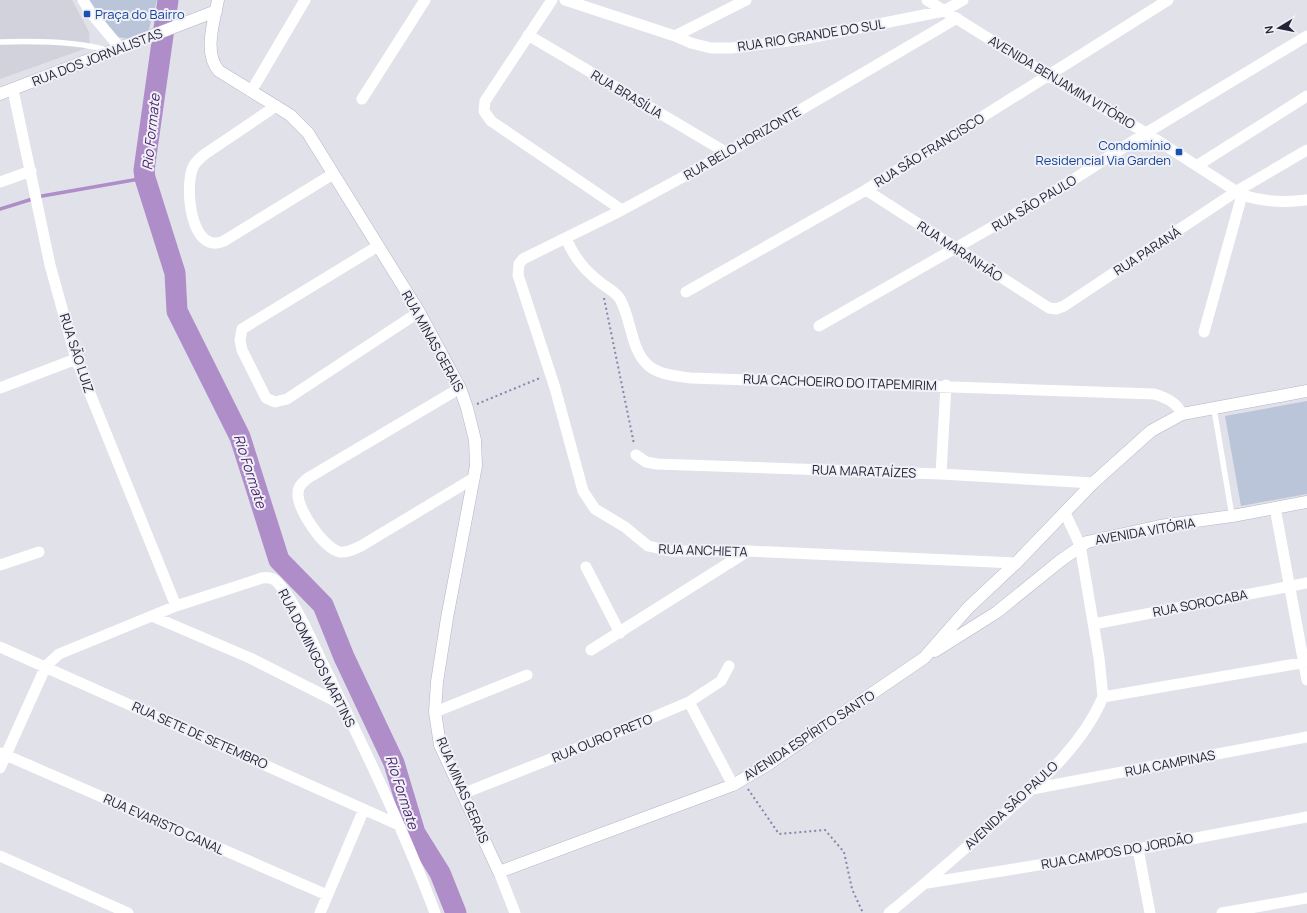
<svg xmlns="http://www.w3.org/2000/svg" width="1307" height="913" font-family="Manrope,sans-serif">
<style>
.built{fill:#d2d2dd}
.green{fill:#bbc5d9}
.lines{fill:none;stroke-linecap:round;stroke-linejoin:round}
.stream{stroke:#ae8dc9;stroke-width:3.5}
.river{stroke:#ae8dc9;stroke-width:21}
.secondary-casing{stroke:#b5b5c8;stroke-width:13}
.path{stroke:#8784aa;stroke-width:2;stroke-dasharray:2 3;stroke-linecap:butt}
.lane{stroke:#fff;stroke-width:5.5}
.street{stroke:#fff;stroke-width:11}
.secondary{stroke:#fff;stroke-width:12}
.transit-dot{fill:#1a4fb4;stroke:#f0f1f6;stroke-width:1.5}
.labels{text-anchor:middle;stroke-width:4;stroke-linejoin:round;paint-order:stroke}
.transit-label{font-size:13px;fill:#164399;stroke:#f0f1f6;text-anchor:start}
.street-label{font-size:13px;fill:#252338;stroke:#f0f1f6}
.water-label{font-size:14px;font-style:italic;fill:#4d236e;stroke:#f0f1f6}
</style>
<rect width="100%" height="100%" fill="#e0e1e9"/>
<path class="built" d="M0 0H72L89 32 90 47 0 79Z"/>
<path class="green" d="M89 0H157L147 36 138 40 117 37Z
M1307 401V494L1241 506 1225 416Z"/>
<g class="lines">
<path class="stream" d="M165 0H168
M0 209 42 196 145 178"/>
<path class="river" d="M168 0 144 170 145 178 175 273 177 311 240 437 279 560 323 605 344 657 394 763 415 833 440 873 456 913"/>
<g class="secondary-casing">
<path id="secondary" d="M218 0C214 21 203 53 219 71L290 115 308 133 419 312 460 388 467 408 475 440 476 466 447 618 437 682 435 712 440 745 499 872 733 785 767 765 924 658 968 608 1016 563 1093 483 1151 431 1182 414 1307 391
M0 94 216 11
M935 651 997 612 1060 561 1087 542 1160 526 1232 516 1307 502"/>
</g>
<path class="path" d="M604 298 634 444
M477 404 540 378
M748 789 779 834 825 830 844 852 852 889 863 913"/>
<path class="lane" d="M0 42C32 41 79 41 109 51
M1214 409 1232 516"/>
<path class="street" d="M83 0 90 12 121 49
M552 0 485 101 484 111 491 121 622 210
M565 0 675 36 691 43 711 48H732L804 39 944 11 963 0
M927 0 1047 75 1146 133 1242 195C1264 202 1284 203 1307 200
M957 18 727 153 622 210 523 259 519 264 518 275 555 388 583 491 595 509 625 527 648 546 671 551H748L1016 563
M528 35 727 153
M675 36 746 0
M13 90 50 265 76 359 176 606
M252 90 305 0
M362 99 425 0
M276 106 205 154C200 158 196 161 193 167 184 188 191 256 224 241L333 174
M1198 165 1307 96
M0 182 31 171
M866 190 1049 308 1056 309 1064 306 1237 191 1307 150
M566 238C573 256 585 271 601 283 607 288 616 292 620 299 632 320 630 350 649 366 660 375 677 376 690 378L1154 394C1167 398 1176 402 1182 414
M378 246 242 329 240 340 242 350 266 398 275 402 287 399 419 312
M686 292 866 190 1168 0
M819 326 1057 190 1146 133 1307 36
M1204 332 1242 195
M0 388 76 359
M460 388 308 478C303 482 298 486 298 493 297 509 323 548 340 552 347 553 355 549 361 546L474 478
M636 455 646 462 657 464 941 474 1093 483
M941 474 946 385
M1275 508 1307 680
M0 565 39 552
M586 567 620 633
M152 616 250 658 343 705
M1094 624 1307 583
M0 647 399 825
M591 650 748 551
M1103 697 1307 662
M689 702 733 785
M435 712 527 675
M1 753 327 895
M0 768 46 666 59 654 176 606 262 578C268 577 274 578 278 583 297 604 313 644 326 670 365 750 404 830 435 913
M1032 789 1307 737
M462 794 611 735 689 702 721 681 729 666
M1138 849 1150 913
M0 856 128 913
M499 872 515 913
M927 883 1138 849 1307 817
M320 913 364 809
M889 913C925 884 959 854 993 824 1034 787 1081 749 1103 697L1099 658 1080 545 1065 513
M1222 913 1307 898"/>
<use href="#secondary" class="secondary"/>
</g>
<g class="transit-dot">
<rect x="83" y="10" width="8" height="8" rx="2"/>
<rect x="1175" y="148" width="8" height="8" rx="2"/>
</g>
<g class="labels">
<g class="transit-label">
<text x="95" y="19">Praça do Bairro</text>
<text x="1171" y="150" text-anchor="end">Condomínio<tspan x="1171" dy="15">Residencial Via Garden</tspan></text>
</g>
<g class="street-label">
<text transform="translate(811 35) rotate(-9)" y="5">RUA RIO GRANDE DO SUL</text>
<text transform="translate(97 57) rotate(-21)" y="5">RUA DOS JORNALISTAS</text>
<text transform="translate(1062 82) rotate(31)" y="5">AVENIDA BENJAMIM VITÓRIO</text>
<text transform="translate(627 94) rotate(31)" y="5">RUA BRASÍLIA</text>
<text transform="translate(742 143) rotate(-30)" y="5">RUA BELO HORIZONTE</text>
<text transform="translate(929 150) rotate(-32)" y="5">RUA SÃO FRANCISCO</text>
<text transform="translate(1034 203) rotate(-31)" y="5">RUA SÃO PAULO</text>
<text transform="translate(960 251) rotate(33)" y="5">RUA MARANHÃO</text>
<text transform="translate(1147 251) rotate(-33)" y="5">RUA PARANÁ</text>
<text transform="translate(433 341) rotate(61)" y="5">RUA MINAS GERAIS</text>
<text transform="translate(77 353) rotate(72)" y="5">RUA SÃO LUIZ</text>
<text transform="translate(840 382) rotate(2)" y="5">RUA CACHOEIRO DO ITAPEMIRIM</text>
<text transform="translate(864 471) rotate(2)" y="5">RUA MARATAÍZES</text>
<text transform="translate(1145 531) rotate(-10)" y="5">AVENIDA VITÓRIA</text>
<text transform="translate(703 550) rotate(2)" y="5">RUA ANCHIETA</text>
<text transform="translate(1200 603) rotate(-11)" y="5">RUA SOROCABA</text>
<text transform="translate(317 658) rotate(63)" y="5">RUA DOMINGOS MARTINS</text>
<text transform="translate(200 735) rotate(24)" y="5">RUA SETE DE SETEMBRO</text>
<text transform="translate(809 735) rotate(-33)" y="5">AVENIDA ESPÍRITO SANTO</text>
<text transform="translate(602 738) rotate(-22)" y="5">RUA OURO PRETO</text>
<text transform="translate(1170 763) rotate(-11)" y="5">RUA CAMPINAS</text>
<text transform="translate(463 790) rotate(67)" y="5">RUA MINAS GERAIS</text>
<text transform="translate(1011 805) rotate(-43)" y="5">AVENIDA SÃO PAULO</text>
<text transform="translate(164 824) rotate(24)" y="5">RUA EVARISTO CANAL</text>
<text transform="translate(1117 851) rotate(-10)" y="5">RUA CAMPOS DO JORDÃO</text>
</g>
<g class="water-label">
<text transform="translate(151 132) rotate(-84)" y="5">Rio Formate</text>
<text transform="translate(250 471) rotate(72)" y="5">Rio Formate</text>
<text transform="translate(402 792) rotate(72)" y="5">Rio Formate</text>
</g>
</g>
<g transform="translate(1279 28) rotate(260)" stroke="#f0f1f6" stroke-width="3" paint-order="stroke">
<path d="M0-3L7 15L0 10L-7 15Z" fill="#252338"/>
<text y="-6" font-size="11" font-weight="bold" text-anchor="middle" fill="#252338">N</text>
</g>
</svg>
